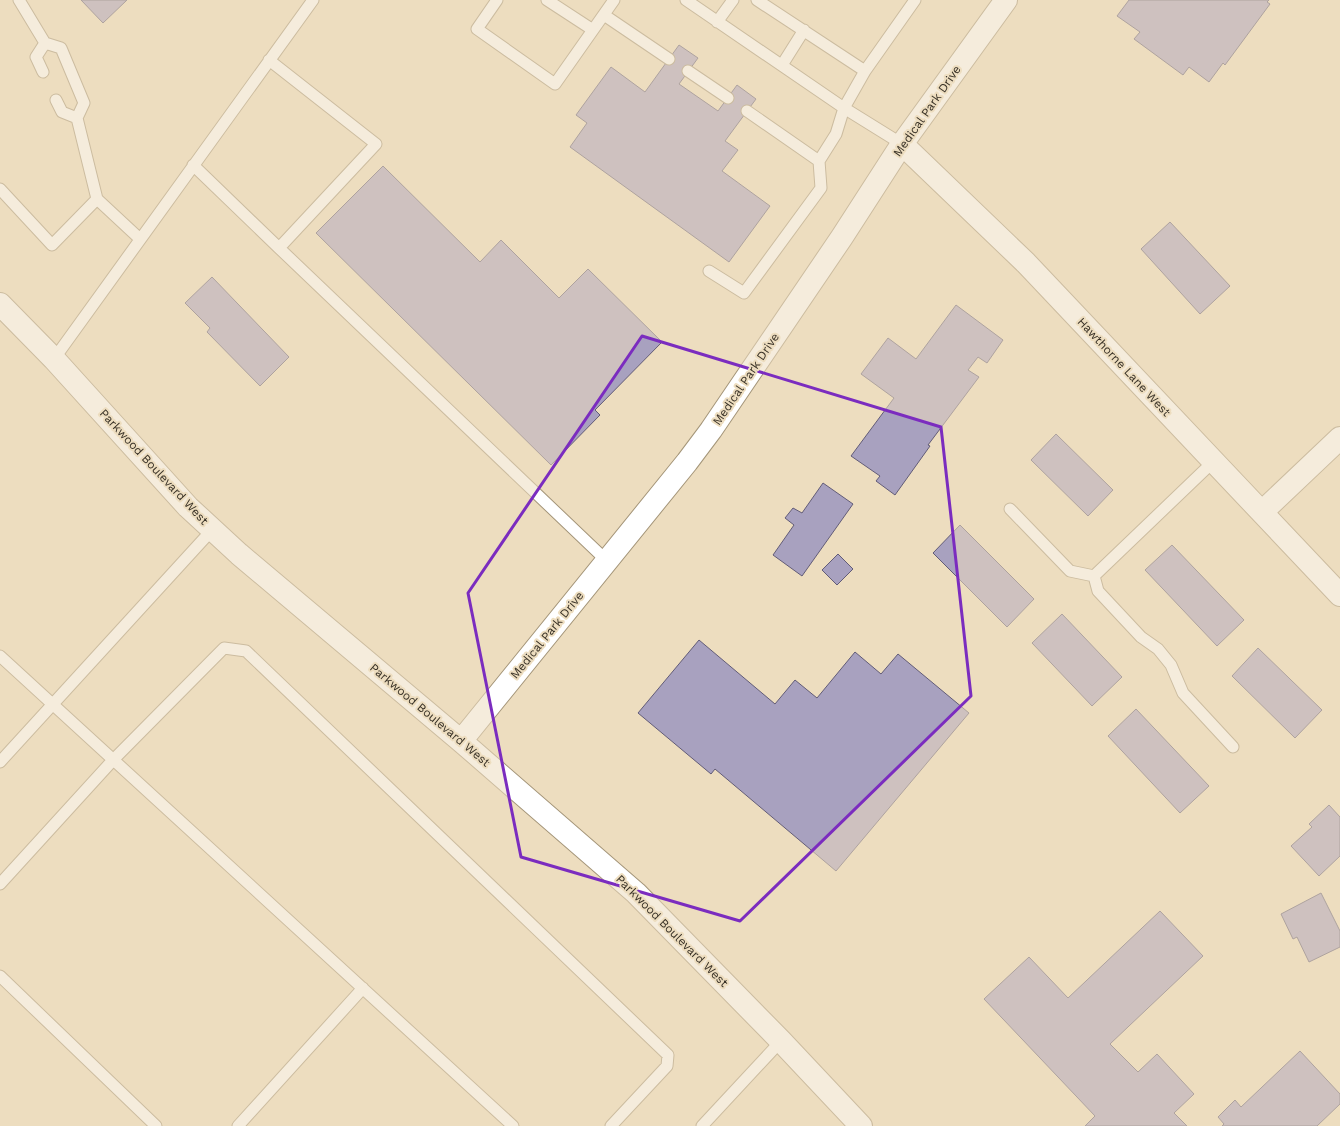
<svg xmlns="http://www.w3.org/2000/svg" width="1340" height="1126" font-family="'Work Sans',sans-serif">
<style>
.building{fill:#a8a1bf;stroke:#625c77}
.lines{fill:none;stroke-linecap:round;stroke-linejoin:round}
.service-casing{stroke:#a49579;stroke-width:13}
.minor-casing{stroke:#a49579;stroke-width:24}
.service{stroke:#fff;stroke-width:11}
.minor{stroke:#fff;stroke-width:22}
.marked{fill:none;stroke:#7b2cbf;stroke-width:3;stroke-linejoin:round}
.labels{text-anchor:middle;stroke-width:4;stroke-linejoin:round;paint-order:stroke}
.street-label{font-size:12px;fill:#383126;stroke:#edddbf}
</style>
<rect width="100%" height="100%" fill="#edddbf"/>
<path class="building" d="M81 0H127L103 23Z
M1129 0H1269L1267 2 1270 4 1225 65 1223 63 1209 82 1189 67 1183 75 1134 39 1140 32 1117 16Z
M679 45 698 58 679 84 718 111 737 85 756 99 725 141 738 150 722 171 770 206 729 262 570 147 587 123 576 115 611 67 645 92Z
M383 166 480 262 501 240 559 298 588 269 662 342 595 410 600 415 551 465 316 233Z
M1170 222 1230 286 1200 314 1141 249Z
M212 277 289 357 260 386 207 332 210 328 185 303Z
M956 305 1003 340 987 363 978 357 968 370 979 377 928 445 930 446 895 495 876 481 880 476 851 456 894 398 861 374 888 338 916 359Z
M1056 434 1113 490 1088 516 1031 460Z
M823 483 853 504 802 576 773 555 794 525 785 518 793 508 802 513Z
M960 525 1034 599 1007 627 933 553Z
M1172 545 1244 620 1217 646 1145 570Z
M838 554 853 569 837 585 822 570Z
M1062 614 1122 677 1092 706 1032 643Z
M699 640 775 704 795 680 817 698 855 652 881 674 898 654 969 713 836 871 715 769 711 774 638 713Z
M1258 648 1322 710 1295 738 1232 676Z
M1136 709 1209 786 1180 813 1108 736Z
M1329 805 1340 817V856L1319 876 1291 846 1312 827 1309 824Z
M1321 893 1340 931V947L1309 962 1297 937 1293 939 1281 914Z
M1160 911 1203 956 1110 1044 1138 1072 1157 1054 1194 1094 1174 1113 1187 1126H1085L1095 1116 984 999 1029 957 1068 998Z
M1300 1051 1340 1094V1104L1317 1126H1222L1224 1124 1218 1117 1235 1100 1241 1107Z"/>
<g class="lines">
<g class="service-casing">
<path id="service" d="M19 0 45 43 61 48 84 103 77 118 97 199 140 239
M497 0 477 29 555 84 614 0
M547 0 593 30
M686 0 844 108 902 144
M757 0 865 71
M604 15 669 59
M717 22 733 0
M782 65 804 30
M688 71 728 98
M43 72 36 57 45 43
M56 100 62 112 77 118
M747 111 819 161 836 134 844 108 865 71 915 0
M193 165 279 248 376 144 269 60
M0 189 52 245 97 199
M279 248 607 561
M709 271 744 293 821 188 819 161
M54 359 313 0
M1010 509 1070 571 1094 576 1214 461
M1094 576 1098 591 1141 637 1158 649 1171 665 1183 693 1233 747
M0 656 513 1126
M0 762 212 530
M0 884 113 760 224 648 246 651 668 1055 667 1066 611 1126
M0 976 156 1126
M238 1126 363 988
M702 1126 781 1041"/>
</g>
<g class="minor-casing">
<path id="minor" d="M902 144 1026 263 1340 595
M0 304 54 359 188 507 239 554 461 741 636 893 781 1041 861 1126
M1262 512 1340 438
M461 741 687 462 711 430 842 237 902 144 1006 0"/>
</g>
<use href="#service" class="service"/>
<use href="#minor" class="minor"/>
</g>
<path d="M0 0H1340V1126H0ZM642 336 941 427 971 696 740 921 521 857 468 593Z" fill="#edddbf" fill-opacity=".55" fill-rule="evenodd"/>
<path class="marked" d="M642 336 941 427 971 696 740 921 521 857 468 593Z"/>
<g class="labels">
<g class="street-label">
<text transform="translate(927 111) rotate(-55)" y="4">Medical Park Drive</text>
<text transform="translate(1124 367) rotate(47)" y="4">Hawthorne Lane West</text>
<text transform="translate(746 379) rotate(-56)" y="4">Medical Park Drive</text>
<text transform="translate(154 467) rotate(47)" y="4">Parkwood Boulevard West</text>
<text transform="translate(547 635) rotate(-51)" y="4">Medical Park Drive</text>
<text transform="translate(430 715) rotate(40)" y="4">Parkwood Boulevard West</text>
<text transform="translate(672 931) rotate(45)" y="4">Parkwood Boulevard West</text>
</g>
</g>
</svg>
